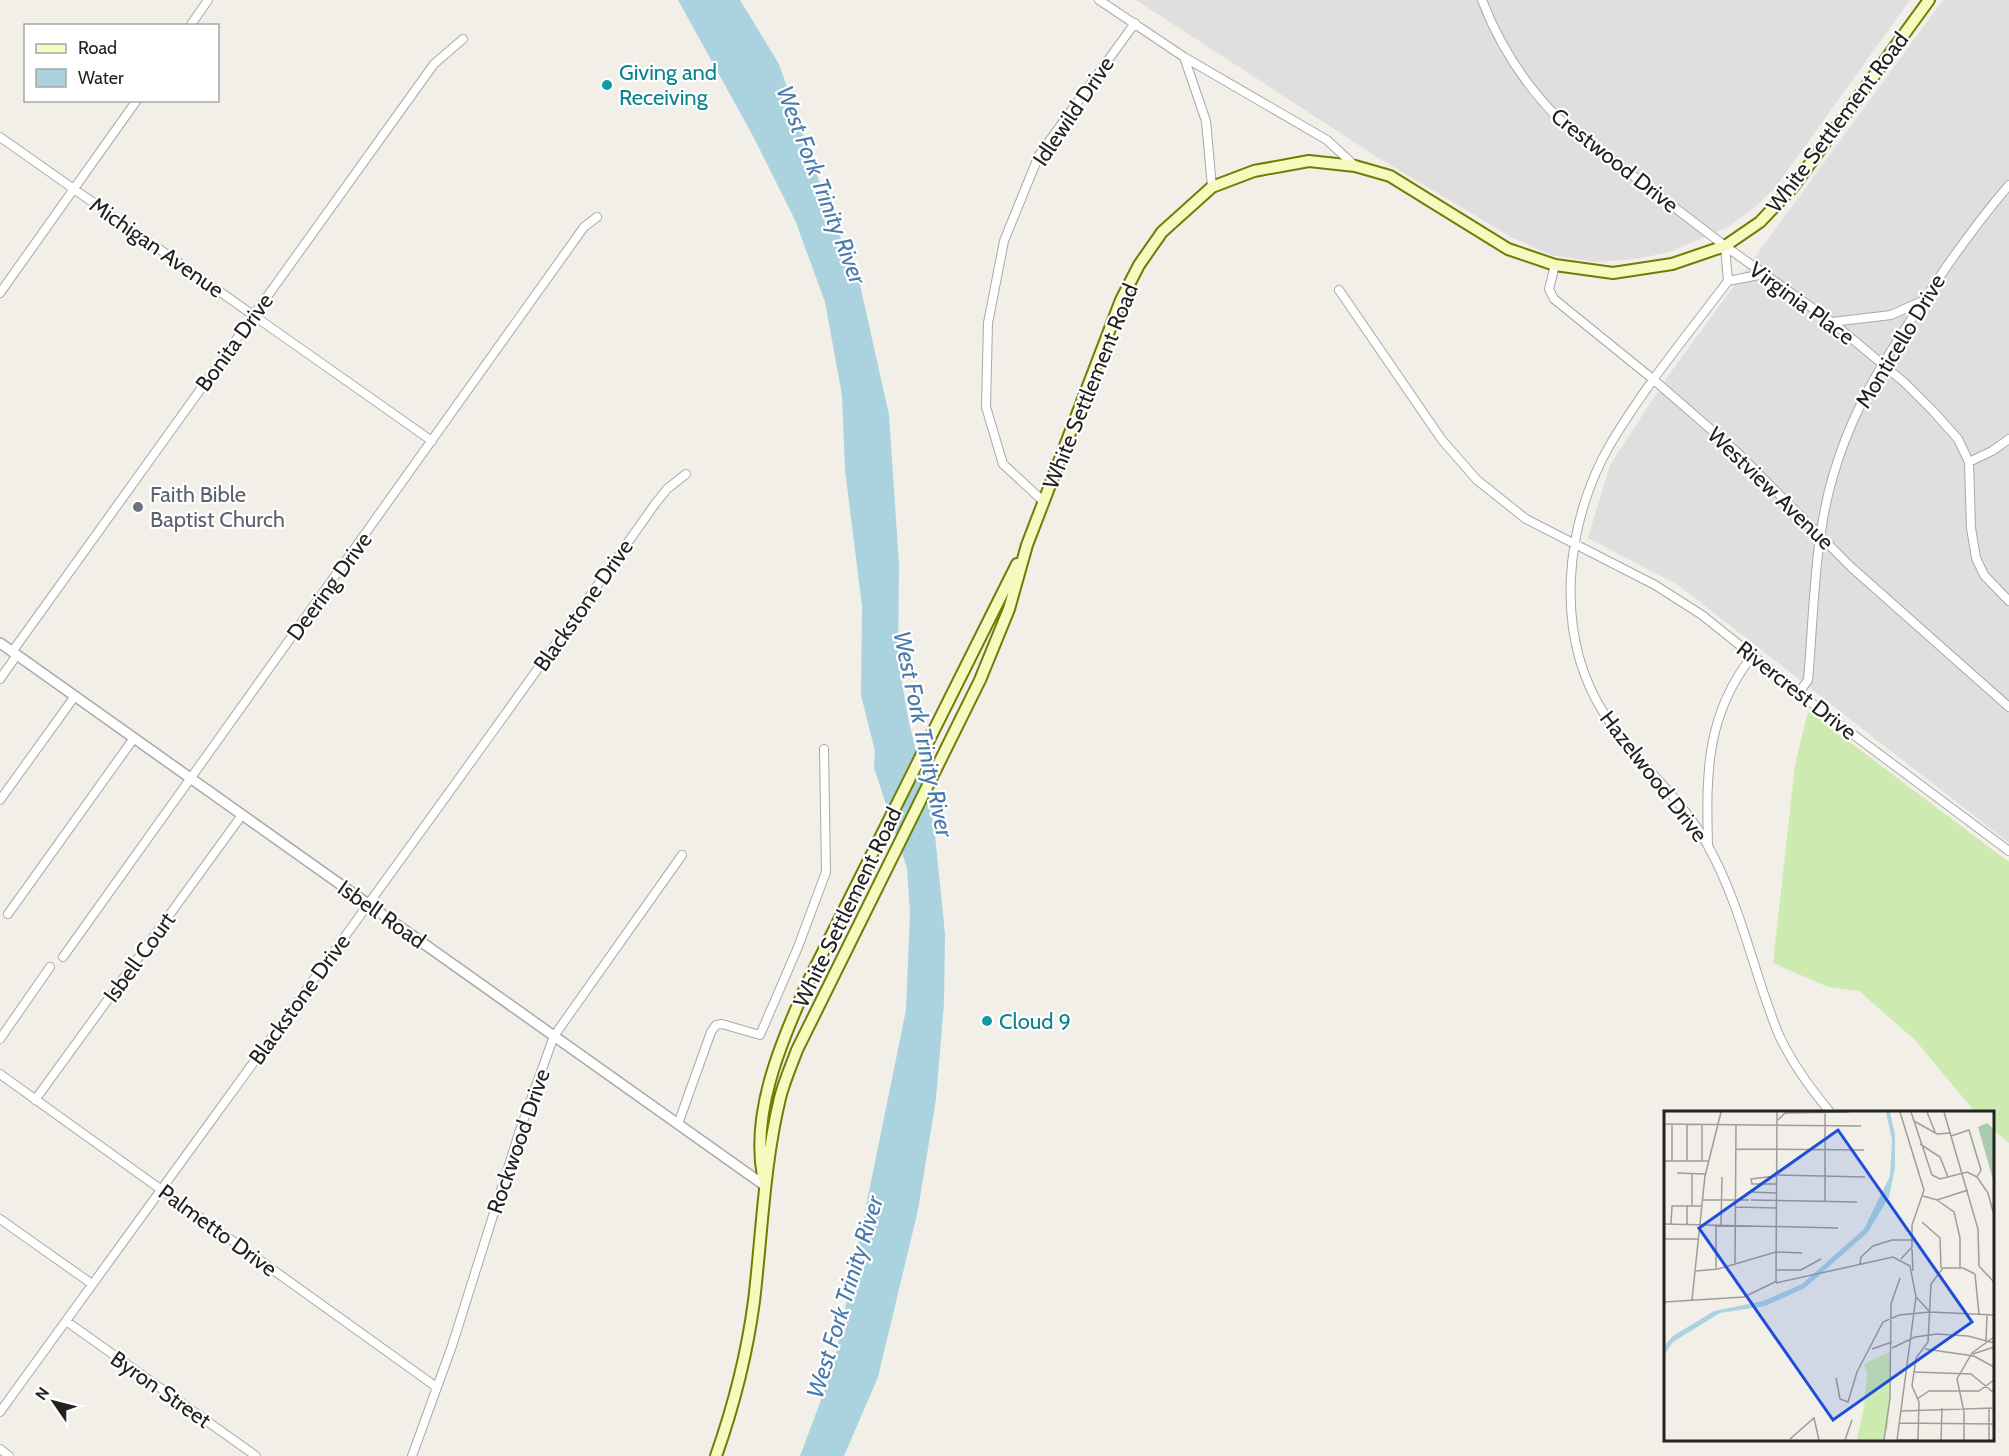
<svg xmlns="http://www.w3.org/2000/svg" width="2009" height="1456" font-family="Cabin,sans-serif">
<style>
.residential{fill:#e0dfdf}
.grass{fill:#cdebb0}
.water{fill:#aad3df}
.lines{fill:none;stroke-linecap:round;stroke-linejoin:round}
.minor-casing{stroke:#a9a9a9;stroke-width:10}
.tertiary-casing{stroke:#a9a9a9;stroke-width:12}
.secondary-casing{stroke:#707d05;stroke-width:14}
.minor{stroke:#fff;stroke-width:8}
.tertiary{stroke:#fff;stroke-width:9}
.secondary{stroke:#f7fabf;stroke-width:10}
.culture-dot{fill:#0f9aa8;stroke:#fff;stroke-width:2}
.worship-dot{fill:#6b7280;stroke:#fff;stroke-width:2}
.labels{text-anchor:middle;stroke-width:4.5;stroke-linejoin:round;paint-order:stroke}
.culture-label{font-size:22px;fill:#0d838f;stroke:#fff;text-anchor:start}
.street-label{font-size:22px;fill:#222;stroke:#fff}
.worship-label{font-size:22px;fill:#5b616d;stroke:#fff;text-anchor:start}
.water-label{font-size:24px;font-style:italic;fill:#4a7aab;stroke:#fff}
.inset-road{fill:none;stroke:#9f9d99;stroke-width:1.5}
.view{fill:#1d4ed8;fill-opacity:0.15;stroke:#1d4ed8;stroke-width:3}
.inset-edge{fill:none;stroke:#222;stroke-width:3}
</style>
<rect width="100%" height="100%" fill="#f2efe9"/>
<path class="residential" d="M1136 0H1910L1775 188 1756 206 1728 227 1670 252 1636 259 1596 262 1551 255 1511 237 1377 157Z
M1943 0H2009V843L1678 585 1588 538 1610 465 1668 376Z"/>
<path class="grass" d="M1808 711 2009 862V1143L1993 1130 1992 1112H1975L1916 1041 1859 991 1828 987 1773 963 1795 765Z"/>
<path class="water" d="M678 0H740L779 64 828 207 860 285 889 415 899 564 898 661 909 722 934 825 945 934 944 1003 936 1099 918 1210 878 1377 844 1456H800L833 1368 906 1010 910 913 907 868 874 768 875 751 861 695 862 606 845 470 842 395 825 302 795 220 753 136Z"/>
<g class="lines">
<g class="minor-casing">
<path id="minor" d="M1099 0 1184 57 1206 121 1212 187
M1482 0C1499 44 1526 86 1559 119L1725 246 1832 322 1905 383 1933 411 1958 439 1969 462 1971 528 1976 558 1984 575 2009 601
M190 26 208 0
M1184 57 1327 140 1355 166
M0 137 432 441
M1725 246 1728 281
M1555 265 1549 289 1554 299 1654 380 1738 453 1851 567 2009 707
M1764 274 1728 281C1688 334 1645 386 1611 443 1564 523 1553 635 1605 715 1635 762 1682 797 1708 846 1741 905 1753 971 1778 1033 1791 1062 1810 1088 1830 1112
M1339 290 1442 440 1477 480 1526 519 1655 585 1702 615 1827 715 2009 851
M0 293 137 100
M1832 322 1891 315 1920 302
M1969 462 1992 451 2009 439
M1044 502 1003 464 986 407 988 323 1004 241 1039 155 1135 23
M12 652 434 64 463 39
M0 679 17 655
M1800 691 1808 680C1814 613 1814 540 1833 476 1848 424 1871 381 1900 337 1934 284 1968 233 2009 185
M0 800 75 696
M1708 845C1706 773 1706 715 1752 656
M8 914 134 738
M63 957 584 227 597 217
M0 1039 50 967
M0 1074 435 1386
M35 1100 242 815
M678 1124 711 1032 716 1025 722 1024 760 1035 798 947 826 872 824 749
M0 1219 92 1284
M66 1321 256 1456
M0 1412C218 1110 440 809 655 504L667 489 686 474
M0 1449 9 1456
M412 1456 452 1346 520 1130 554 1036 682 855"/>
</g>
<g class="tertiary-casing">
<path id="tertiary" d="M0 643 764 1185"/>
</g>
<g class="secondary-casing">
<path id="secondary" d="M763 1177C751 1112 780 1046 806 986L1017 564
M716 1456C734 1405 747 1354 754 1301 762 1233 764 1164 780 1098 784 1082 791 1066 797 1050L980 680 1009 609 1027 545 1121 300 1139 265 1162 232 1212 187 1254 171 1309 161 1355 166 1390 176 1508 249 1555 265 1613 273 1672 264 1725 246 1760 222 1793 187 1929 0"/>
</g>
<use href="#minor" class="minor"/>
<use href="#tertiary" class="tertiary"/>
<use href="#secondary" class="secondary"/>
</g>
<g class="culture-dot">
<circle cx="607" cy="85" r="6"/>
<circle cx="987" cy="1021" r="6"/>
</g>
<circle class="worship-dot" cx="138" cy="507" r="6"/>
<g class="labels">
<g class="culture-label">
<text x="619" y="80">Giving and<tspan x="619" dy="25">Receiving</tspan></text>
<text x="999" y="1029">Cloud 9</text>
</g>
<g class="street-label">
<text transform="translate(1073 111) rotate(-56)" y="8">Idlewild Drive</text>
<text transform="translate(1837 122) rotate(-53)" y="8">White Settlement Road</text>
<text transform="translate(1615 160) rotate(38)" y="8">Crestwood Drive</text>
<text transform="translate(157 247) rotate(35)" y="8">Michigan Avenue</text>
<text transform="translate(1802 303) rotate(36)" y="8">Virginia Place</text>
<text transform="translate(1900 341) rotate(-59)" y="8">Monticello Drive</text>
<text transform="translate(234 342) rotate(-54)" y="8">Bonita Drive</text>
<text transform="translate(1090 386) rotate(-68)" y="8">White Settlement Road</text>
<text transform="translate(1771 488) rotate(44)" y="8">Westview Avenue</text>
<text transform="translate(329 586) rotate(-54)" y="8">Deering Drive</text>
<text transform="translate(583 605) rotate(-55)" y="8">Blackstone Drive</text>
<text transform="translate(1797 690) rotate(38)" y="8">Rivercrest Drive</text>
<text transform="translate(1654 776) rotate(52)" y="8">Hazelwood Drive</text>
<text transform="translate(847 907) rotate(-64)" y="8">White Settlement Road</text>
<text transform="translate(382 914) rotate(35)" y="8">Isbell Road</text>
<text transform="translate(139 957) rotate(-54)" y="8">Isbell Court</text>
<text transform="translate(299 999) rotate(-54)" y="8">Blackstone Drive</text>
<text transform="translate(518 1141) rotate(-71)" y="8">Rockwood Drive</text>
<text transform="translate(218 1230) rotate(36)" y="8">Palmetto Drive</text>
<text transform="translate(161 1389) rotate(35)" y="8">Byron Street</text>
</g>
<g class="worship-label">
<text x="150" y="502">Faith Bible<tspan x="150" dy="25">Baptist Church</tspan></text>
</g>
<g class="water-label">
<text transform="translate(821 185) rotate(69)" y="8">West Fork Trinity River</text>
<text transform="translate(923 734) rotate(78)" y="8">West Fork Trinity River</text>
<text transform="translate(845 1297) rotate(-73)" y="8">West Fork Trinity River</text>
</g>
</g>
<g transform="translate(1664 1111)">
<rect width="330" height="330" fill="#f2efe9"/>
<path d="M227 240 224 317 218 329H193L200 296 203 263 200 253Z" fill="#cdebb0"/>
<path d="M323 12 330 18V72L314 16Z" fill="#aacbaf"/>
<path d="M222 1H226L231 24V57L225 86 204 121 141 177 101 195 56 202 9 231 0 244V235L9 225 50 200 99 190 138 173 200 118 226 65 228 29Z" fill="#aad3df"/>
<path class="inset-road" d="M236 1 260 79 248 114V136L237 148M247 1 268 64 276 68 303 61 313 66M263 1 271 21M280 1 314 118 315 155 330 171M114 9 121 2 185 1M250 10 273 23 287 22M0 13 197 15M8 13V50M287 25 305 19 317 59 313 66 324 82 330 104M256 33 276 46 284 66M72 38 200 39M0 50H44M23 50V13M38 50V13M13 62 41 63M113 64 201 66M112 73H88L87 68 112 65M87 81 112 82M259 85 273 89 304 79M39 89H85M87 89 193 91M273 89 290 101 296 127V157M161 90V1M28 94V63M72 96 112 97M258 111 276 127 277 157M0 113 174 117M7 113 8 95H38M23 113V94M57 114 58 66M0 128H34M248 138 249 160M196 153 197 146 209 135 228 129H248M71 154 72 14M52 159V114M112 159H137L157 148M32 160 54 158 112 141 138 142M311 163 315 203M112 170 113 1M112 172 229 146 246 155 252 186 266 201 330 204M28 189 41 65 57 1M0 191 80 186 113 170M322 229 323 204M228 237 251 226 273 223 304 225 330 232M208 238 228 231M261 238 310 245 330 256M309 243 330 236M249 261 307 263 330 282M172 267 176 288 184 291 193 261 219 211 235 204 266 201M253 288 265 280H315L330 269M237 300 330 297M235 312 330 313M126 328 150 307 155 329M181 329 188 309M220 329 226 287 227 193 236 167M233 329 252 186M233 329H255M254 329 255 291 248 275 252 247 264 231 267 173 279 157H299L311 163M277 329 278 297M300 329V301L293 268 308 242 330 226M325 329V297"/>
<path class="view" d="M174 19 308 211 169 309 35 117Z"/>
<rect width="330" height="330" class="inset-edge"/>
</g>
<rect x="24" y="24" width="195" height="78" fill="#ffffff" stroke="#a7a7a7" stroke-width="1.5"/>
<rect x="36" y="44" width="30" height="9" fill="#f7fabf" stroke="#a7a7a7" stroke-width="1.5"/>
<text x="78" y="54" font-size="18" fill="#222222">Road</text>
<rect x="36" y="69" width="30" height="18" fill="#aad3df" stroke="#a7a7a7" stroke-width="1.5"/>
<text x="78" y="84" font-size="18" fill="#222222">Water</text>
<g transform="translate(54 1402) rotate(305)" stroke="#ffffff" stroke-width="4.5" paint-order="stroke">
<path d="M0-4.5L10 22L0 15L-10 22Z" fill="#222222"/>
<text y="-9" font-size="16" font-weight="bold" text-anchor="middle" fill="#222222">N</text>
</g>
</svg>
